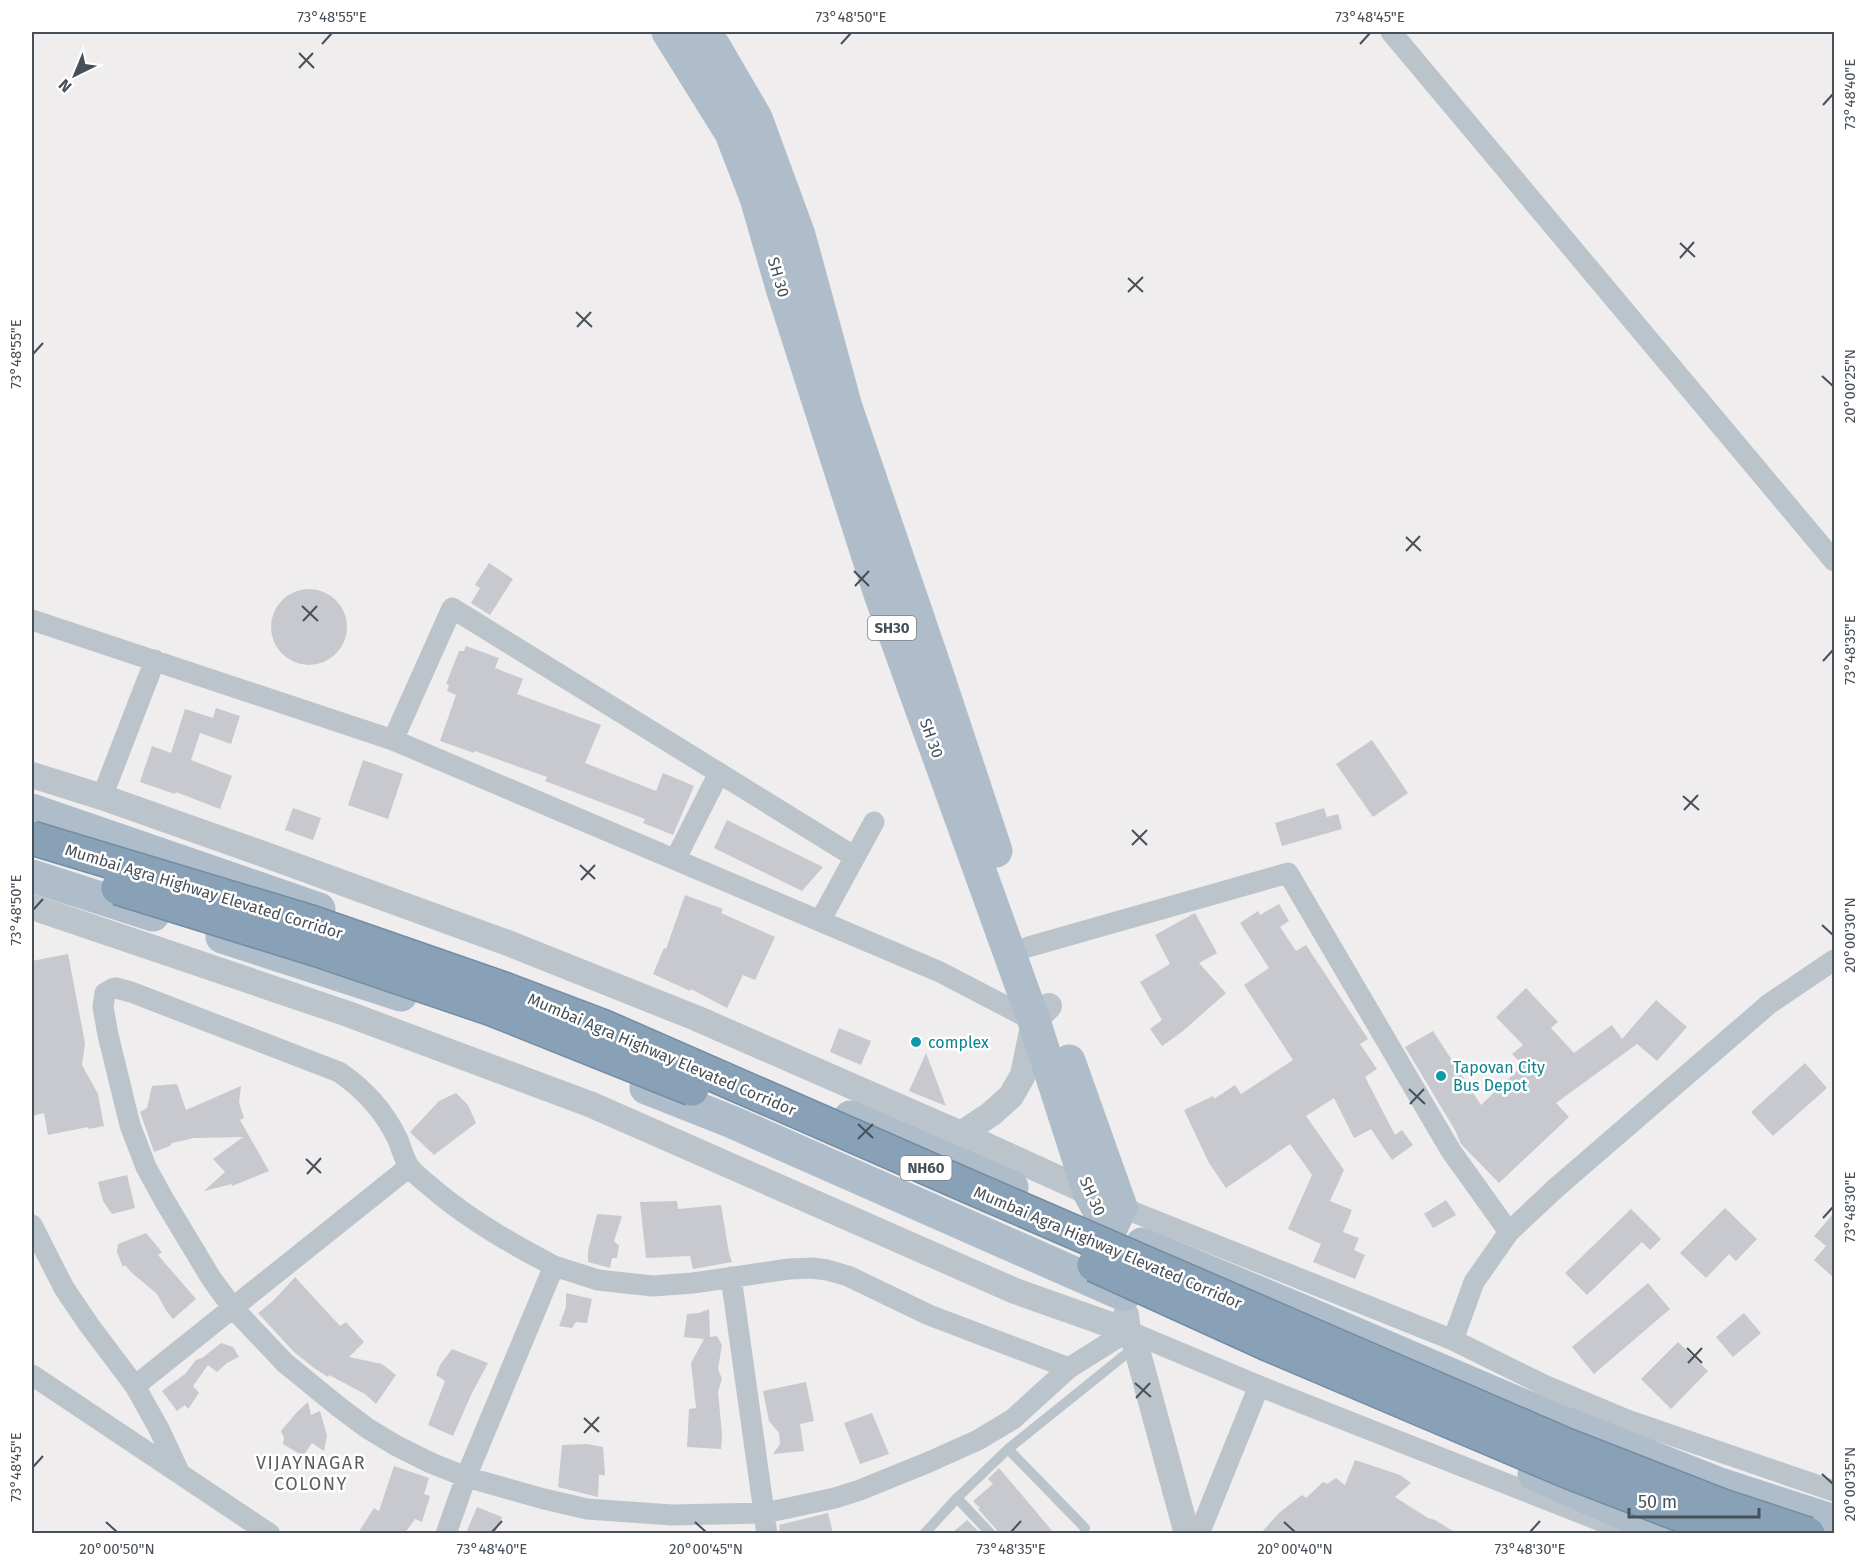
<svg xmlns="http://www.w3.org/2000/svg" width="1866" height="1565" font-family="'Fira Sans',sans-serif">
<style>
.building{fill:#c7c9cf}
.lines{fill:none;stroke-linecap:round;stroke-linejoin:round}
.service{stroke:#bcc4cb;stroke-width:10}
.minor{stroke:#bcc4cb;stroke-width:21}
.tertiary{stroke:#bcc4cb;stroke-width:26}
.primary{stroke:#aebdc9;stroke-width:33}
.motorway-bridge-casing{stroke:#748ca3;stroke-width:36;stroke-linecap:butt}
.motorway-bridge{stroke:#88a1b7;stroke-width:33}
.ticks{fill:none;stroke:#475058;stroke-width:2}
.culture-dot{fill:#0f9aa8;stroke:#fff;stroke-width:2}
.labels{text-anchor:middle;stroke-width:5;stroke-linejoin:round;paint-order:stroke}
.shield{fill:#fff;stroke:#7e848a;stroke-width:1.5}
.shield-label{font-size:15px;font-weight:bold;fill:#475058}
.street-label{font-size:16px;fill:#475058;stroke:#fff}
.culture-label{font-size:16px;fill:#0d838f;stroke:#fff;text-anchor:start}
.neighbourhood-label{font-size:18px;letter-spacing:1.5px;fill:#5a5d61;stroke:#fff}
.neatline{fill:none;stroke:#475058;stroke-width:2}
.ticks-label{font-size:15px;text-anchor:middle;fill:#475058}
</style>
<rect width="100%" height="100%" fill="#efeded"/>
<path class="building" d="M489 563 513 579 490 615 471 603 480 588 475 585Z
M271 627a38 38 0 1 1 76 0a38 38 0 1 1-76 0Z
M466 646 499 658 495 668 523 679 517 694 601 725 585 763 656 791 663 773 694 786 673 835 643 823 645 819 545 781 547 777 475 751 474 753 440 741 456 695 447 691 449 685 446 684 459 651H464Z
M216 708 240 716 231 744 200 733 191 760 232 776 220 809 176 792 175 794 140 782 152 746 171 753 185 709 213 718Z
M1372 740 1408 793 1373 817 1336 764Z
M363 760 403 774 388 819 348 805Z
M293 808 321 818 313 840 285 830Z
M1324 808 1327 817 1338 814 1342 829 1282 846 1275 823Z
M727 820 823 867 802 891 714 848Z
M685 895 723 909 721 913 775 937 755 980 743 975 727 1008 691 989 690 991 653 974 664 948 666 949Z
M1279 904 1289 921 1280 927 1296 951 1306 945 1368 1039 1360 1044 1377 1069 1365 1077 1395 1135 1402 1130 1413 1145 1392 1160 1371 1129 1354 1138 1334 1098 1306 1116 1344 1170 1330 1201 1352 1210 1343 1232 1359 1238 1354 1250 1365 1255 1355 1279 1313 1262 1321 1244 1288 1229 1312 1175 1290 1144 1226 1188 1209 1163 1184 1110 1213 1096 1214 1099 1235 1085 1241 1094 1293 1060 1244 985 1269 968 1240 923 1258 911 1260 915Z
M1195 913 1217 953 1199 963 1226 993 1183 1031 1162 1046 1150 1029 1162 1020 1140 982 1170 964 1155 935Z
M68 954 85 1043 82 1065 98 1094 104 1126 89 1129 88 1127 48 1135 44 1113 32 1116V961Z
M1526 988 1558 1022 1551 1028 1574 1053 1612 1025 1622 1039 1656 1000 1687 1027 1657 1061 1637 1044 1556 1103 1569 1117 1499 1183 1461 1144 1455 1130 1405 1047 1433 1031 1481 1105 1523 1065 1512 1054 1523 1045 1496 1017Z
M839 1028 871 1041 861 1065 830 1052Z
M926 1053 946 1106 909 1091Z
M1805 1063 1827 1088 1773 1136 1751 1112Z
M177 1084 186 1110 241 1086 239 1102 244 1118 240 1120 269 1171 232 1186V1184L204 1191 225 1172 213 1159 243 1137 194 1138 172 1143 170 1146 154 1152 140 1112 147 1108 152 1086Z
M456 1093 468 1105 476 1123 434 1155 410 1132 439 1101Z
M127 1175 135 1208 112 1214 103 1201 98 1182Z
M1446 1200 1456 1215 1433 1228 1424 1214Z
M677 1201 678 1209 721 1205 729 1253 732 1262 693 1269 690 1256 646 1258 640 1202Z
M1725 1208 1757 1239 1736 1261 1729 1254 1706 1278 1680 1253Z
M1631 1209 1661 1239 1650 1250 1642 1242 1587 1295 1565 1273Z
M1834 1213V1278L1814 1260 1826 1246 1814 1236Z
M597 1214 622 1216 614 1241 619 1246 617 1258H612L610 1268 588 1262V1251Z
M146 1233 162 1252 158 1255 196 1299 173 1319 167 1312 157 1294 132 1273 125 1265 123 1267 117 1252 118 1244Z
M295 1277 340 1326 346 1322 364 1342 349 1357 382 1364 396 1375 376 1404 365 1394 329 1375 328 1377 314 1368 294 1352 258 1313 273 1301Z
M1648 1283 1670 1309 1594 1374 1572 1347Z
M566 1293 592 1299 587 1323 576 1322 572 1328 559 1326 566 1307Z
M709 1309 710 1337 717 1336 722 1345 718 1369 722 1379 718 1392 722 1434 721 1449 687 1447 689 1409 696 1408 691 1363 704 1339 684 1337 687 1314 699 1313Z
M1744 1313 1761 1333 1733 1357 1716 1337Z
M1678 1342 1708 1371 1671 1409 1641 1379Z
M221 1343 233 1347 239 1357 227 1363 217 1372 208 1365 193 1386 199 1393 188 1409 185 1405 177 1411 162 1391 185 1374 196 1360 202 1358Z
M452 1349 488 1363 471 1395 453 1436 428 1425 445 1381 436 1375 440 1365Z
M806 1382 814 1421 800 1424 804 1451 773 1454 780 1444 779 1433 769 1421 763 1391Z
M308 1402 311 1415 320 1411 327 1436 324 1451 312 1443 303 1456 283 1444 284 1438 281 1431 297 1412Z
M872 1413 889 1454 860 1464 844 1423Z
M587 1444 603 1447 605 1475H599L598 1497 558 1487 562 1445Z
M1355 1460 1400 1475 1411 1483 1395 1497 1428 1518 1435 1520 1456 1533H1261L1280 1512 1302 1495 1306 1498 1323 1482 1327 1484 1336 1478 1345 1485Z
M394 1466 429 1478 424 1494 430 1496 422 1522 415 1519 405 1533H358L374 1508 379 1511Z
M999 1468 1054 1533H998L996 1529 978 1509 980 1508 973 1501 993 1484 988 1479Z
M477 1507 502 1517 495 1533H466Z
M828 1513 833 1533H780L779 1525Z
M967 1520 980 1533H952Z"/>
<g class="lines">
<path class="service" d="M1008 1449 1085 1528
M924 1534 957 1498
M991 1534 957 1498 1008 1449 1136 1346"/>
<path class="minor" d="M1391 32 1834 561
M32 620 393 740 940 972 1034 1021
M393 740 452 608 855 857
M102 797 155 660
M675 860 719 773
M820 921 874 822
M1028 947 1288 873 1451 1151 1509 1232
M1121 1207 1453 1340 1546 1386 1627 1420 1834 1491
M32 1225 64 1288 89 1325 135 1386 159 1429 180 1474
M554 1266 598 1280 653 1286 693 1283 789 1269 812 1268 827 1270 848 1276 929 1315 1069 1368
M731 1277 767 1534
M1453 1340 1474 1282 1509 1232 1557 1187 1769 1004 1834 960
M32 1375 270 1534
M135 1386 409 1167
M446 1534 466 1477 554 1266C512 1244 475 1223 438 1193 429 1185 419 1178 411 1169 404 1161 402 1149 398 1140 385 1112 364 1089 339 1072L131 992 116 988 112 989 105 993 103 1007 108 1035 130 1125 146 1167 164 1200 211 1278 232 1307 285 1363 339 1407 367 1428 395 1445 431 1463 466 1477 544 1499 587 1509 672 1515 765 1513 835 1498 860 1490 929 1462 978 1440 1013 1419 1069 1368 1128 1331 1259 1386 1616 1527
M1199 1534 1259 1386"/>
<path class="tertiary" d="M32 775 102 797 266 855 508 943 696 1018 961 1134 1099 1197
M32 907 348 1014 592 1105 1015 1291 1128 1331
M961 1134 991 1114 1011 1096 1023 1075 1034 1021 1049 1006
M1126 1315 1128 1331 1136 1346 1187 1534"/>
<path class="primary" d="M668 32 731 133 756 198 782 288 880 594 1034 1021 1089 1192 1110 1231
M703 32 714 46 756 118 799 235 846 407 936 670 996 851
M32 810 319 909
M32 876 153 915
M222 937 401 995
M1069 1061 1121 1207 1110 1231
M646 1088 732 1122 1124 1295
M850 1117 1012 1187
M1142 1244 1298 1309 1548 1416 1720 1484 1834 1521
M1534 1474 1629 1516 1681 1534"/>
<g class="motorway-bridge-casing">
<path id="motorway-bridge" d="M32 838 311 922 504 989 602 1026 977 1190 1564 1444 1723 1506 1808 1534
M118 888 318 950 492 1009 692 1089
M1094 1265 1270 1345 1569 1472 1730 1534"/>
</g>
<use href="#motorway-bridge" class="motorway-bridge"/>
</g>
<path class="ticks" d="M322 44 332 33M841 44 851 33M1360 44 1370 33M299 53 314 68M299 68 313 53M1823 105 1833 94M1680 243 1695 257M1680 258 1694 242M1128 278 1143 292M1128 292 1143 277M576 312 592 327M577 327 591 312M33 354 43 343M1822 376 1833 386M1406 537 1421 551M1406 551 1420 536M854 571 869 586M855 586 869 571M302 606 318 621M303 621 317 606M1823 661 1833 650M1683 796 1699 810M1684 810 1698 795M1132 830 1147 845M1132 845 1147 830M580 865 595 879M581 880 595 865M33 910 43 899M1822 925 1833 935M1409 1089 1425 1104M1410 1104 1424 1089M858 1124 873 1138M858 1139 873 1124M306 1159 321 1173M307 1174 321 1158M1823 1218 1833 1207M1687 1348 1702 1363M1688 1363 1702 1348M1135 1383 1151 1397M1136 1398 1150 1383M584 1418 599 1432M584 1433 599 1417M33 1467 43 1456M1822 1474 1833 1484M106 1522 117 1532M695 1522 706 1532M1284 1522 1295 1532M492 1532 502 1521M1011 1532 1021 1521M1530 1532 1540 1521"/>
<g class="culture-dot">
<circle cx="916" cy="1042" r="6"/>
<circle cx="1441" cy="1076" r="6"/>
</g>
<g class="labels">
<g class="shield">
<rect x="868" y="616" width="48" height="24" rx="4.5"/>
<rect x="900.5" y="1156" width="51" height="24" rx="4.5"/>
</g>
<g class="shield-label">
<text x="892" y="633">SH30</text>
<text x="926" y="1173">NH60</text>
</g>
<g class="street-label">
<text transform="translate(779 277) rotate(74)" y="6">SH 30</text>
<text transform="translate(932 738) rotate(70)" y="6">SH 30</text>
<text transform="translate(204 891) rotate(17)" y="6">Mumbai Agra Highway Elevated Corridor</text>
<text transform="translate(662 1054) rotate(23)" y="6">Mumbai Agra Highway Elevated Corridor</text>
<text transform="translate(1093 1196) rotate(66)" y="6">SH 30</text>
<text transform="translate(1108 1247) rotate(23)" y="6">Mumbai Agra Highway Elevated Corridor</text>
</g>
<g class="culture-label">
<text x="928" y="1048">complex</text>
<text x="1453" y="1073">Tapovan City<tspan x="1453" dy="18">Bus Depot</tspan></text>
</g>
<g class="neighbourhood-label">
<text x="311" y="1469">VIJAYNAGAR<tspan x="311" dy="21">COLONY</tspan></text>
</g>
</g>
<rect width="1866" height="1565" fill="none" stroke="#ffffff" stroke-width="66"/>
<g transform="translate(75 75) rotate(223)" stroke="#ffffff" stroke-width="4.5" paint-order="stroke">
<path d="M0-4.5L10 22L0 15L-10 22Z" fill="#475058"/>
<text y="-9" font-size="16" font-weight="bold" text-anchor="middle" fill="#475058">N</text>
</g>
<path d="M1629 1508v9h130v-9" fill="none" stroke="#475058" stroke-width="3"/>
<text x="1638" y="1508" font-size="18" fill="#475058" stroke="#ffffff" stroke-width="4.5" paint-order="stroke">50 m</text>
<rect x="33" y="33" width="1800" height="1499" class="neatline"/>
<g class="ticks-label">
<text x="332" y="22">73°48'55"E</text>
<text x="851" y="22">73°48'50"E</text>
<text x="1370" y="22">73°48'45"E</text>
<text transform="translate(1850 94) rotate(-90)" y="5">73°48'40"E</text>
<text transform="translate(16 354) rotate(-90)" y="5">73°48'55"E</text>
<text transform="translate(1850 386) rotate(-90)" y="5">20°00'25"N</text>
<text transform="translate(1850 650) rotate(-90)" y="5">73°48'35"E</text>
<text transform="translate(16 910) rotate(-90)" y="5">73°48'50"E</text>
<text transform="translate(1850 935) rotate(-90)" y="5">20°00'30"N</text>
<text transform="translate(1850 1207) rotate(-90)" y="5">73°48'30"E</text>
<text transform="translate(16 1467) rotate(-90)" y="5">73°48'45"E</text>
<text transform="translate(1850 1484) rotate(-90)" y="5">20°00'35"N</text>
<text x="117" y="1554">20°00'50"N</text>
<text x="492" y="1554">73°48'40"E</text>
<text x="706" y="1554">20°00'45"N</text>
<text x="1011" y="1554">73°48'35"E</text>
<text x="1295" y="1554">20°00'40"N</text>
<text x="1530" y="1554">73°48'30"E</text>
</g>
</svg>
